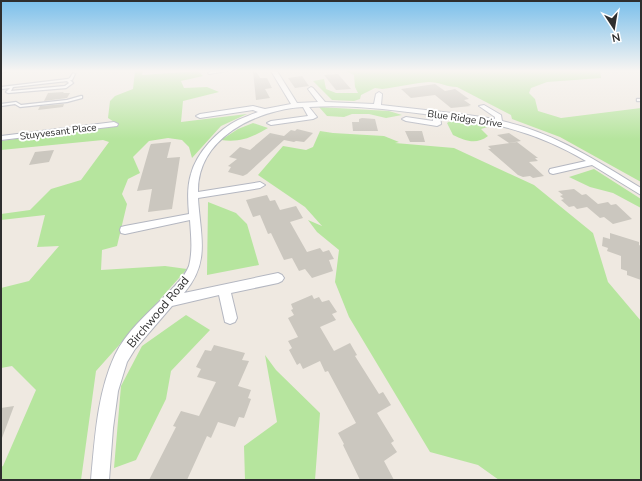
<svg xmlns="http://www.w3.org/2000/svg" width="642" height="481" font-family="'Nunito Sans',sans-serif">
<style>
.green{fill:#b6e59e}
.building{fill:#cbc7bf}
.lines{fill:none;stroke-linecap:round;stroke-linejoin:round}
.service-casing{stroke:#b4b7c1;stroke-width:2.5}
.minor-casing{stroke:#b4b7c1;stroke-width:2}
.service{fill:#fff;fill-rule:evenodd}
.minor{fill:#fff;fill-rule:evenodd}
.labels{text-anchor:middle;stroke-width:4;stroke-linejoin:round;paint-order:stroke}
.far-street-label{font-size:10px;fill:#2e2e2e;stroke:#fff}
.street-label{font-size:12px;fill:#2e2e2e;stroke:#fff}
</style>
<rect width="100%" height="100%" fill="#efe9e1"/>
<path class="green" d="M135 71H143L142 75 198 71 203 76 181 81 184 88 207 87 219 92 183 101 181 122 247 114 221 126 192 158 189 147 182 140 168 138 149 141 133 157 140 173 128 179 122 194 127 204 117 246 102 250 101 270 165 266 187 269 96 371 81 480H1V467L3 466 36 390 12 366 1 368V288L29 281 59 246 37 247 45 215 1 220V214L30 210 51 189 81 180 109 142 103 140 1 150V141L119 125 108 118 110 101 115 96 133 89Z
M346 71H600L601 78 547 82 531 88 529 93 535 99 538 111 561 118 641 108V182L560 137 512 119 511 115 457 87C447 87 439 82 429 82 414 83 397 87 382 89L375 88 361 95 360 99 354 101 332 100 313 81 324 79 326 89 336 93H358L355 87 354 75Z
M319 107 389 111 402 115 386 118 369 114H352L344 117 327 116Z
M453 119 484 123 511 129 491 126 481 129 488 136C476 145 466 141 453 135L447 123Z
M253 123 268 128C253 137 240 143 221 140L238 129Z
M320 131 333 133 384 136 399 142 395 143 454 148 534 185 593 233 608 282 641 321V480H499L478 465 430 452 349 317 335 282 339 250 317 232 308 220 322 226 305 207 258 175 283 146 306 150 313 147Z
M594 169 641 199V208L613 193 590 187 569 177Z
M208 202 236 213 247 224 259 265 207 275Z
M186 315 210 330 171 371 166 399 136 460 114 468 121 386 142 346Z
M265 355 276 370 320 413 315 480H245L244 446 277 422Z"/>
<path class="building" d="M253 71H256L260 78H267L272 88 265 89 270 98 256 100Z
M338 74 351 89 336 90 324 75Z
M302 76 309 86 295 88 288 78Z
M435 84 445 91 455 89 469 99 464 100 471 105H468L471 106 451 108 435 95 411 98 401 89Z
M64 92 63 93H70L67 98 44 101 48 93Z
M64 104 63 107 38 110 40 106Z
M362 118 375 119 378 131H353L352 122H359V119Z
M297 129 313 133 304 142 296 141 294 142 284 140 247 174 243 176 228 172 231 167 228 166 237 159 229 157 240 147 250 150 270 133 284 136 291 130 295 131Z
M405 131H422L425 142H410Z
M509 133 521 141 509 143 497 135Z
M171 142 167 158 180 157 172 209 148 212 152 189 137 191 150 146 151 144Z
M517 142 538 158H535L538 161 529 162 544 176 533 178 530 176 523 177 518 175 488 149H491L488 146Z
M54 150 49 162 29 165 35 152Z
M574 189 582 195 586 194 598 204 608 202 611 205 616 204 632 219 613 224 604 217 600 218 587 207 577 209 574 206 569 207 561 200 564 199 560 196 563 195 558 191Z
M267 195 270 201 275 200 280 210 296 206 303 218 290 222 307 252 320 248 323 252 329 250 334 259 329 260 333 271 312 278 305 269 299 271 292 258 284 260 271 233 268 234 260 215 253 217 246 200Z
M610 233 639 242V245L641 246V280L627 275V271L621 269V256L607 251 608 248 602 246 603 237 610 239Z
M312 295 314 299 319 297 322 302 329 300 337 312 332 314 336 320 320 327 334 351 350 343 357 355 355 356 379 394 383 392 391 405 377 413 394 441 391 443 397 452 384 461 394 480H360L343 445 344 444 338 433 356 423 328 371 325 372 320 361 303 369 300 363 297 365 289 350 292 348 288 341 298 337 288 318 294 315 291 310 293 309 291 304Z
M214 345 245 353 242 360 249 361 238 386 251 390 248 398 251 399 244 418 239 417 235 427 218 422 211 438 207 436 187 480H149L176 427 173 426 181 411 199 416 216 382 197 377 201 369 196 367 205 350 211 351Z
M14 406 2 438H1V408Z"/>
<g class="lines">
<g class="service-casing">
<path id="service" d="M1 71H6L1 73Z
M73 73 75 74 72 80H70L73 83 66 88 8 93 6 92 10 88 1 89V87L68 79 70 78ZM67 81 69 83 65 86 11 91 13 87Z
M81 96H82V98L67 102 20 107 15 104 1 106V104L16 102 21 105 67 100Z
M637 99H641V101H637Z"/>
</g>
<g class="minor-casing">
<path id="minor" d="M211 71H227L209 74 208 73Z
M271 71H277L297 103 318 102 308 89 311 87 313 88 325 102 374 104 376 94 379 92 382 94 381 105 461 114 495 119V117L479 106 484 105 501 115 502 121C555 133 595 160 641 188V195L592 165 553 174 550 173 549 171 550 169 586 161C539 133 494 122 440 115L441 124 437 126 406 121 402 119 406 117 433 121V115C392 110 350 104 309 107L317 117 313 119 271 125 267 123 271 121 308 116 303 107C256 110 197 138 198 192L260 182 265 185 260 188 198 198C200 235 211 262 184 293L278 273 282 275 284 278 282 281 278 283 231 293 237 318 235 322 230 324 225 322 219 295 172 306 135 349 127 362 118 391 113 428 109 480H91C95 438 97 394 115 355 126 332 147 314 164 297 173 288 184 278 189 266 193 251 191 235 190 220L125 234 121 233 120 230 121 227 125 226 189 214C188 201 187 187 191 174 197 152 218 130 238 120 245 117 252 114 258 112L253 110 200 118 196 116 200 114 253 106 265 109 291 104Z
M114 122 118 124 117 126 1 140V136Z"/>
</g>
<use href="#service" class="service"/>
<use href="#minor" class="minor"/>
</g>
<linearGradient id="sky" x2="0" y2="1"><stop stop-color="#7abfeb"/><stop offset="0.51" stop-color="#f8f5f2"/><stop offset="1" stop-color="#f8f5f2" stop-opacity="0"/></linearGradient>
<rect width="642" height="139" fill="url(#sky)"/>
<g class="labels">
<g class="far-street-label">
<text transform="translate(465 118) rotate(8)" y="4">Blue Ridge Drive</text>
<text transform="translate(58 131) rotate(-7)" y="4">Stuyvesant Place</text>
</g>
<g class="street-label">
<text transform="translate(158 312) rotate(-50)" y="4">Birchwood Road</text>
</g>
</g>
<rect width="642" height="481" fill="none" stroke="#2e2e2e" stroke-width="4"/>
<g transform="translate(614 28) rotate(168)" stroke="#ffffff" stroke-width="3" paint-order="stroke">
<path d="M0-3L7 15L0 10L-7 15Z" fill="#2e2e2e"/>
<text y="-6" font-size="11" font-weight="bold" text-anchor="middle" fill="#2e2e2e">N</text>
</g>
</svg>
